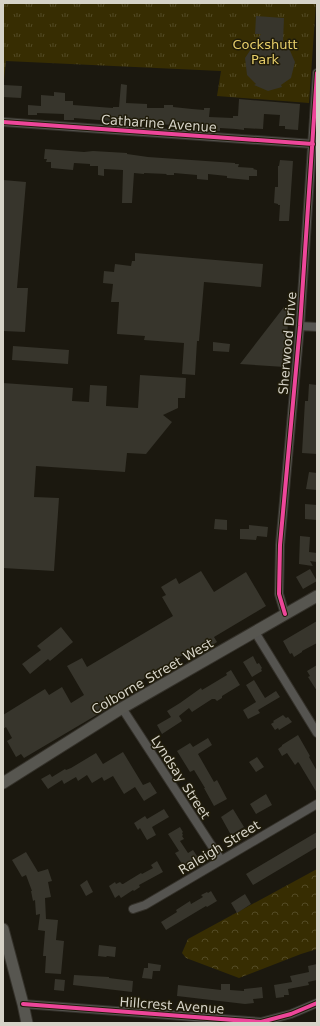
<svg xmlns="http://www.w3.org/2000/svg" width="320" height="1026" font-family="'DejaVu Sans',sans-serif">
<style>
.forest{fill:url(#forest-crowns)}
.park{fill:url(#park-tufts)}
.building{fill:#37352c}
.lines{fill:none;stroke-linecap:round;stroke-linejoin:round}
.minor-casing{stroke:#34312a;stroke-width:10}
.secondary-casing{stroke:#34312a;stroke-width:13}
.minor{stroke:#555450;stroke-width:8}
.secondary{stroke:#575650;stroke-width:11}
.cycleway-casing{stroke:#201c0a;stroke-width:6}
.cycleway{stroke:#ed469a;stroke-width:4}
.labels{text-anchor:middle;stroke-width:3;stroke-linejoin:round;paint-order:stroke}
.park-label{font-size:13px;fill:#e6cd69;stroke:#201c0a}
.street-label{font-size:13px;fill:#d6d3c8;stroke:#201c0a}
</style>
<defs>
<pattern id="forest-crowns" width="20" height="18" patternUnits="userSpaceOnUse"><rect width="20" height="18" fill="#372d02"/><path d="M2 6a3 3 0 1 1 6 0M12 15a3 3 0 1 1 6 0" fill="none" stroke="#534b25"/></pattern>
<pattern id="park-tufts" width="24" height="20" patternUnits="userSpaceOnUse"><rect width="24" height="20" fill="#372d02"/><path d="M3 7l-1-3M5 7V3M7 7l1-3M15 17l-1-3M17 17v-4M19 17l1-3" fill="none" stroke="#534b25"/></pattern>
</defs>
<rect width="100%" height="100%" fill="#1b180f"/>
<path class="forest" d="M317 869V949L301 954 239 978 186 958 182 953 188 939Z"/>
<path class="park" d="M3 3H316L309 103 217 96 221 71 6 61 3 89Z"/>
<path class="building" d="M256 16 284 18 283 43 288 46 295 62 291 78 281 85 282 87 268 91 254 85 256 84 247 75 245 58 261 34H255Z
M121 84 127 85 126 103 147 104V108H164V105H173V107L192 109 204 110V108H210L209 117 233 118V116H238L239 99 300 104 298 130 285 129V126H279L280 115 264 114 263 129 244 128V130L236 129 220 128V131L189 129V126L171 124V125L161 124V127L150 126V123L133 122V124L112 122V121L74 118V120H64V114L37 113V115H28V105L41 106V95L54 96V92L65 93V101H73V105L113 108V107H119Z
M4 85 22 86 21 98 3 97Z
M45 149 84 152 93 151 127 153V154L148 157 235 163V164H239L238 167 254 168 253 169 257 170V176H249V180L227 178V176L208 174V180L197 179V175L174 173V175H166L167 174 144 173V174L134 173 132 203H122L123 170 104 169V176L98 175V166H90V164L74 163 73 170 51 168V162H46L47 159H44Z
M280 160 293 161 289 221H279L280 205H278V204L274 203 275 187H278V166H279Z
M3 180 26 182 17 288H28L25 332 3 331Z
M135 253 263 264 261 287 204 282 199 341H197L195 375 182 374 184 343 144 340 145 336 117 334 119 302H111L113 284 103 283 104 271 114 272 115 264 131 266 132 261H135Z
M284 307 289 308 285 367 240 364Z
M213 342 230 344 229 352 213 351Z
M13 346 69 350 68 364 12 360Z
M140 375 186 378 185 398H178V408L163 415 172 422 146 454 127 453 125 472 36 466 34 497 59 498 54 571 3 568V383L73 388 72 401 89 402 90 385 107 386 106 406 138 408Z
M309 384 317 385V454L302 453 305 401H308Z
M309 472 317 473V490L306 489Z
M305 504 317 505V520L305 519Z
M215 519 227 520V530L214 529Z
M249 525 268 527 267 537 257 536 256 540 240 539V529H249Z
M300 536 310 537 309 552 317 553V562L310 561 313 566 299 564Z
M310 569 317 581 303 589 296 577Z
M201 571 214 592 246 572 266 606 214 637 217 642 203 651 199 645 104 703 107 709 100 713 24 758 21 754 16 757 7 741 12 738 6 727 3 729V715L45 689 49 695 62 687 71 703 84 695 67 666 82 658 87 667 173 616 162 597 166 595 161 587 176 578 179 584Z
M317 621V643L302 651V652L294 657 292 653 290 654 283 641Z
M61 627 73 642 50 661 48 659 30 674 22 664 41 650 37 646Z
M253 656 257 664 259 663 262 668 261 669 262 671 252 677 243 662Z
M317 665V691L308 677 310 676 307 671Z
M231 670 240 685 222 696V698L217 701 215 699H212L192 712 189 708 179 716 182 721 162 734 157 725 171 717 167 711 180 703 201 688 202 690 227 675 226 673Z
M254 680 265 698 276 691 280 697 258 710 260 713 248 719 243 710 256 702 246 685Z
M283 715 286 718 288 717 292 722 279 730 278 728 275 730 271 724 274 722 273 721Z
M298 735 310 756 309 757 317 771V793L299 763 298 762 295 765 287 753 282 756 278 749 282 746V745Z
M208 738 212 745 198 754 214 782 217 780 227 799 214 806 204 788H205L194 770 190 772 177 751 190 743 193 747Z
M123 752 143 785 150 782 157 793 144 801 135 787 124 794 113 776 104 781 102 777 92 783 87 775 78 781 76 777 64 784 62 780 48 789 41 779 50 774 52 777 65 769 66 770 71 768 96 753 103 764Z
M257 757 264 767 256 772 249 762Z
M266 794 272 805 256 814 250 804Z
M164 809 169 817 152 827 156 835 147 840 140 828 138 830 134 823 145 816 147 819Z
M233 809 244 827 231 835 221 817Z
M180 827 183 832 182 833 183 835 182 836 184 839 180 841 188 853 193 850 199 859 184 867 175 853 179 851 168 834Z
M317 832V847L253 885 246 874Z
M26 852 38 872 48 869 52 881 48 882 51 897 45 898 46 919 58 920 56 940 64 941 61 974 45 973 46 956H43L45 931 38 930 40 914 36 915 35 900 33 901 31 891H32L26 875 22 877 12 860Z
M157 861 163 872 139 885 140 887 134 891 133 890 121 898 119 895 115 898 109 886 115 882 116 884 120 882 122 884H123L141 873 142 874 153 868 151 865Z
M87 880 93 892 86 896 80 885Z
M211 891 217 901 207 907 206 906 166 930 161 922 177 912 176 910 190 901 191 904 203 897 201 895 207 892 208 893Z
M245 894 251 904 237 913 231 903Z
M99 945 116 947 115 957 107 956 106 957 98 956Z
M148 963 161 965 160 971H153L152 979 142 978 144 968H148Z
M317 964V980L308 982 309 985 288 989 289 995H284V997L276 998 274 985 292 982 290 976 309 972 308 966Z
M74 975 109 977V978L133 981 132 992 73 985Z
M55 979 65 980 64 991 54 990Z
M221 984H230V990L244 991V989L262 987 263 998 253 999 254 1003 245 1004 177 996 178 985 221 990Z"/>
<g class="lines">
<g class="minor-casing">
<path id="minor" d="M3 122 313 144
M300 326 317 327
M285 614 279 594 280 545 300 326 317 73
M255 632 317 733
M122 708 221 860
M133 909 145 905 317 804
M23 1004 261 1022 291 1014 317 1003"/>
</g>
<g class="secondary-casing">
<path id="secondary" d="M3 783 122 708 317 596
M3 929 23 1004 27 1023"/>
</g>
<use href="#minor" class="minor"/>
<use href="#secondary" class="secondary"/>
<g class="cycleway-casing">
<path id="cycleway" d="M3 122 313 144
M285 614 279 594 280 545 300 326 317 73
M23 1004 261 1022 291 1014 317 1003"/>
</g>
<use href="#cycleway" class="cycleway"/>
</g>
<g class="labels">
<g class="park-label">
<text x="265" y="49">Cockshutt<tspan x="265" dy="15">Park</tspan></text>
</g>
<g class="street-label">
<text transform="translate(159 123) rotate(4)" y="5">Catharine Avenue</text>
<text transform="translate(287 343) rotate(-85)" y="5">Sherwood Drive</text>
<text transform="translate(152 676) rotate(-30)" y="5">Colborne Street West</text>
<text transform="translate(181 777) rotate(57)" y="5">Lyndsay Street</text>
<text transform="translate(219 847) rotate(-31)" y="5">Raleigh Street</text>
<text transform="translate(172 1005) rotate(4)" y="5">Hillcrest Avenue</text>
</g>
</g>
<rect width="320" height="1026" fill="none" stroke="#d6d3c8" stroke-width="8"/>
</svg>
